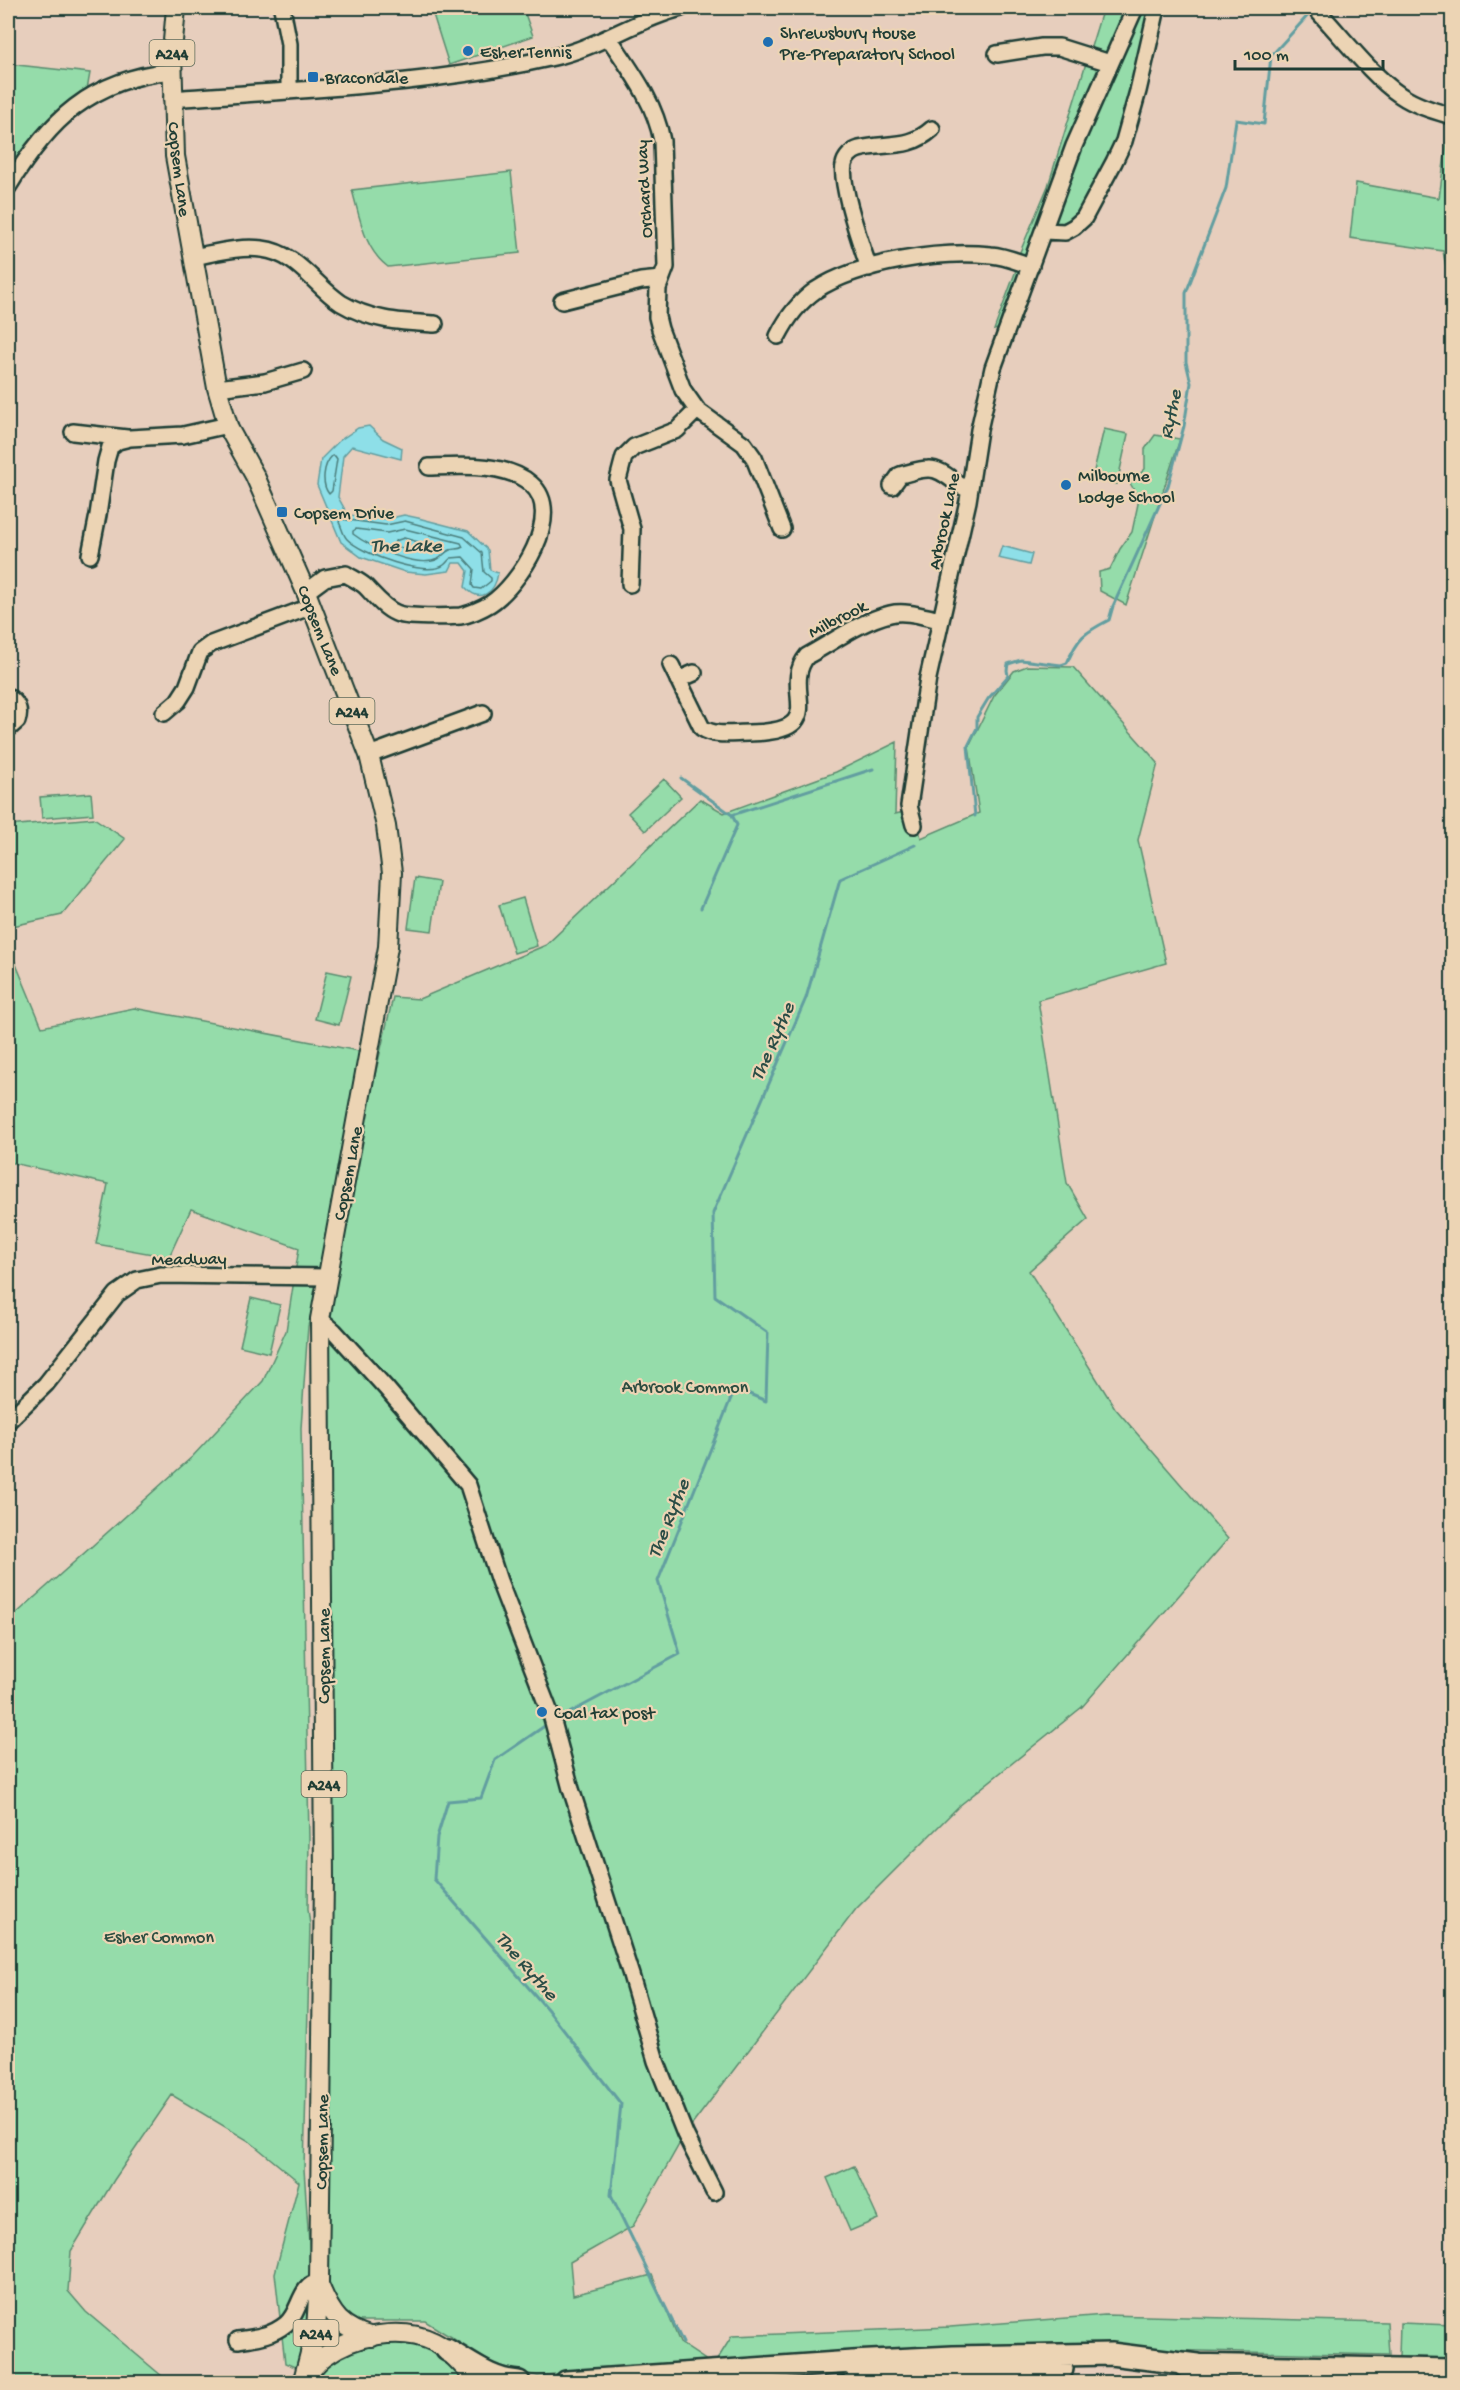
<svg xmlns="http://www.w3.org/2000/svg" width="1460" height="2390" font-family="'Gochi Hand',sans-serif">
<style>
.green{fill:#95dcaa;stroke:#5a8c6f;stroke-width:1.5}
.water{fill:#8edfe8;stroke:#629ea0;stroke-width:1.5}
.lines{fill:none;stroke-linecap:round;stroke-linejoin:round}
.shore{stroke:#4b7e7c;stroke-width:1.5}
.stream{stroke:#629ea0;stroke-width:3}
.minor-casing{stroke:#1f3d34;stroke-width:20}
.major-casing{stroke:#1f3d34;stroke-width:22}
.highway-casing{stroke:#1f3d34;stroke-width:26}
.minor{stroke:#ecd4b4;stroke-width:15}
.major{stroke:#ecd4b4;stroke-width:18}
.highway{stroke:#ecd4b4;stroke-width:21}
.poi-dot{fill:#1f6fb2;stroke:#ecd4b4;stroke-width:2}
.labels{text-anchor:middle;stroke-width:4.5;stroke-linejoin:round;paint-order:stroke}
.shield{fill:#ecd4b4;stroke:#5c6a5a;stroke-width:1.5}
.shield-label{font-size:16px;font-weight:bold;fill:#1f3d34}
.poi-label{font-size:18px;fill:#1f3d34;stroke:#ecd4b4;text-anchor:start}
.street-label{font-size:18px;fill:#1f3d34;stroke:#ecd4b4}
.park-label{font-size:18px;fill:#2b4d40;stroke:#ecd4b4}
.water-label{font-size:20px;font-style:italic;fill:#2a4d46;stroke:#ecd4b4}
</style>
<rect width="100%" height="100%" fill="#e7cebd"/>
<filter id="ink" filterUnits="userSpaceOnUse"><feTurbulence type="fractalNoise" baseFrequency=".0167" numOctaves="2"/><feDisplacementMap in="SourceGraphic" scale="12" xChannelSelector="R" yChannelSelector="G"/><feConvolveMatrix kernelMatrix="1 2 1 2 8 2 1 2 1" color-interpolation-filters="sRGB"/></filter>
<g filter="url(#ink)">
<path class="green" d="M431 8H523L533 36 449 65Z
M1103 8H1152L1117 143 1079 214 1071 224 1054 227 1001 328 994 330 1015 273 1020 252 1048 186Z
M8 64 90 73 87 90 70 102 8 179Z
M1450 119H1452V299L1443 251 1350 238 1356 183 1439 198Z
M511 172 520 253 388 267C364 249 360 218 352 190Z
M1104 429 1128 434 1117 484 1092 479Z
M1155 435 1180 439 1126 605 1100 591 1099 572 1110 569 1120 549 1132 532 1139 499 1130 483 1145 469V449Z
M1027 666 1073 667 1158 763 1138 840 1166 963 1038 1000 1067 1183 1088 1219 1029 1271 1115 1408 1228 1539 1082 1707 959 1806 856 1909 685 2134 633 2226 570 2262 573 2295 652 2275 680 2343 707 2361 708 2367 581 2371 538 2376 500 2368 425 2321H353L326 2294 325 1364 337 1239 393 997 419 999 546 945 700 799 724 813 836 772 897 742 895 814 914 810 921 838 979 813 969 747 994 696 1014 671Z
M664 779 681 797 645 831 628 813Z
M91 793 93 814 42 818 40 797Z
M94 818 125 839 62 915 8 927V826Z
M415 878 439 882 432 931 408 928Z
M523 898 537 946 514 953 499 905Z
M8 945 42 1027 134 1008 364 1052 326 1253 308 1326 301 1428 309 1838 308 1909 310 1925 304 2169 312 2287 300 2369 285 2363 275 2273 299 2182 249 2141 172 2095 114 2180 71 2251 68 2291 86 2312 169 2382H8V1621L192 1457 263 1381 286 1331 299 1248 191 1209 169 1257 96 1244 108 1184 8 1162Z
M327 971 351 976 339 1025 315 1019Z
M251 1298 280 1305 269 1353 240 1346Z
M854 2166 878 2219 850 2231 827 2178Z
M1105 2315 1387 2322 1389 2355 1111 2349 717 2366V2360L732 2336 950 2327Z
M1400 2323 1452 2325V2358L1399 2357Z
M401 2341C439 2350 443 2356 471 2382H309L328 2360 371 2343Z"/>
<path class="water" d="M369 426 383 439 402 448 401 459 352 446 343 456 338 497 348 515 387 519 404 515 418 518 468 531 488 550 490 570 498 573C495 593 480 604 465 587L468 571 462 563H453L449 571 426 574 405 572 361 557 341 542 317 485 321 459 339 441 358 428Z
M1002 546 1032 554 1029 565 998 558Z"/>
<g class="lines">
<path class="shore" d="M332 456H335L337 459 332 491 329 494C321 484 323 465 332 456Z
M341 519 386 525 405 521 464 537 482 553 484 572 491 578V581L481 589 474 588 472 585 474 569 463 557 451 558C448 560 447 563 444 565 427 578 361 554 347 539 343 535 342 528 339 522Z
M356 529 387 533 405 529 461 543 463 547C458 550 455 548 450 550 444 552 443 557 438 559 417 569 370 547 353 534V531Z
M404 538 429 545 430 549C420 554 405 550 394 545L395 541Z"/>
<path class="stream" d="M681 778 732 815 737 825 701 908
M732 815 873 769
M975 816 968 746 977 728V717L988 699 1008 676 1007 670 1008 664 1021 660 1061 665 1067 663C1078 637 1084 633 1109 620L1113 606 1168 486 1184 426 1191 383 1186 362V293L1226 188 1236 120 1264 124 1271 56 1311 12
M558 1719 680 1654 658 1581 735 1388 766 1401 768 1333 715 1296 713 1213 806 998 840 879 915 845
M549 1723 495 1760 481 1798 448 1801 437 1837 434 1879 548 2010 621 2104 611 2195 683 2343"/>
<g class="minor-casing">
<path id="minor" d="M282 8 289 44V89
M1315 8C1339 33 1372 76 1400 95 1416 106 1435 111 1452 116
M609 38C631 71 655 102 662 141L666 267 658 288 657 317 660 329 683 390 697 410
M997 54 1042 47H1059L1110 63
M172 99C300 89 429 86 554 57 599 47 637 19 681 8
M8 187C49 120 91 79 172 71
M1044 231 1065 232 1074 227 1084 218 1114 162 1124 141 1138 91 1157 8
M193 257C215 253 239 246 262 249 297 253 314 285 341 303 371 321 402 322 435 324
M869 268C862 248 840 184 844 165 845 158 852 151 859 149 886 142 909 150 932 129
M562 301 641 281 661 279
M778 336C787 318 799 302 816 290 859 262 940 250 991 255 1005 256 1018 262 1031 266
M217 388 265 382 303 371
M73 432 127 438
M892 486 900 475C909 473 919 469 928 469 943 468 955 485 969 490
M90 555 98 515 106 461 110 447 118 441 130 438 183 435 228 425
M630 584 632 529 618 480 624 457 634 447 677 430 697 410 744 444 754 458 782 529
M306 592 325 578 346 574C352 578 359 581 365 586 374 595 384 608 396 613 406 618 447 617 460 616 468 615 482 609 490 604 519 585 566 514 531 484 506 462 459 466 429 467
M671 665 702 728C715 737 733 733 748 733 835 732 779 690 807 656 833 642 861 621 890 614 906 610 925 617 941 620
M678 680 694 673
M8 697C17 702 21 710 17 721L8 729
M164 713 178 701 187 687 200 652 211 644 312 606
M369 755 483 713
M914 825 909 806 928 678 968 501 979 430 993 368 1074 146 1135 8
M320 1319 334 1331 386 1388 468 1485 499 1581 552 1718 571 1789 631 1975 656 2061 685 2134 714 2192
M8 1421 46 1384 117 1294 137 1280 161 1275 327 1277
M238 2340C257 2337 271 2336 286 2324 301 2312 299 2285 319 2282"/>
</g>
<g class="major-casing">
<path id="major" d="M176 8 172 52 175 156 217 388 229 429 255 476 306 592 369 755 386 826 392 873 388 947 320 1319 324 1878 319 2282 316 2330 303 2380
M320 2287C332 2316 341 2328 372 2337
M306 2376C312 2369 317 2362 325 2356 353 2335 402 2326 434 2342 452 2351 465 2369 478 2382"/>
</g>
<g class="highway-casing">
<path id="highway" d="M447 2350C470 2363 492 2381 519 2382
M1183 2365 1452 2370
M566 2382 852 2362 953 2357 1111 2354 1198 2365
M853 2382 1062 2369"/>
</g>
<use href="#minor" class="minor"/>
<use href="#major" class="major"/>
<use href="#highway" class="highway"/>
</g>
</g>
<g class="poi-dot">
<circle cx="768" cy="42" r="6"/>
<circle cx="468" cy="51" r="6"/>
<rect x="307" y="71" width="12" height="12" rx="3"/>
<circle cx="1066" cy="485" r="6"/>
<rect x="276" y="506" width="12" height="12" rx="3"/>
<circle cx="542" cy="1712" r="6"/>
</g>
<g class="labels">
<g class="shield">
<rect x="149.5" y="40" width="45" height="26" rx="4.5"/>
<rect x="329.5" y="698" width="45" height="26" rx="4.5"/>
<rect x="301.5" y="1771" width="45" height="26" rx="4.5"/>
<rect x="293.5" y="2320" width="45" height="26" rx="4.5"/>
</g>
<g class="shield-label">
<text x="172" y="59">A244</text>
<text x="352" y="717">A244</text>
<text x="324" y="1790">A244</text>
<text x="316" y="2339">A244</text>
</g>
<g class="poi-label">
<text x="780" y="38">Shrewsbury House<tspan x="780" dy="21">Pre-Preparatory School</tspan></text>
<text x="480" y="57">Esher Tennis</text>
<text x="325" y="83">Bracondale</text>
<text x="1078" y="481">Milbourne<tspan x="1078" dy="21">Lodge School</tspan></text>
<text x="294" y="518">Copsem Drive</text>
<text x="554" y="1718">Coal tax post</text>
</g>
<g class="street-label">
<text transform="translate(180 169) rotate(83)" y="6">Copsem Lane</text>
<text transform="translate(643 189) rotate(-93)" y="6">Orchard Way</text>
<text transform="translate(943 521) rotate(-78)" y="6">Arbrook Lane</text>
<text transform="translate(837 618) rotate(-27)" y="6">Milbrook</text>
<text transform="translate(321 630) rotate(68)" y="6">Copsem Lane</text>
<text transform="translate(347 1173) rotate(-79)" y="6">Copsem Lane</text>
<text transform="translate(189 1258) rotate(-1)" y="6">Meadway</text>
<text transform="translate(323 1656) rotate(-90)" y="6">Copsem Lane</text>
<text transform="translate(321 2142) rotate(-89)" y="6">Copsem Lane</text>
</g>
<g class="park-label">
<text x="685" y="1392">Arbrook Common</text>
<text x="159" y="1942">Esher Common</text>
</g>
<g class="water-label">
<text transform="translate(1169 414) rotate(-78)" y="7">Rythe</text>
<text x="406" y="551">The Lake</text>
<text transform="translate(771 1041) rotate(-66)" y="7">The Rythe</text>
<text transform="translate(667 1518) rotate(-68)" y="7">The Rythe</text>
<text transform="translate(528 1965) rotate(49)" y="7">The Rythe</text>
</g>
</g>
<rect width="1460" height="2390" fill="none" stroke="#ecd4b4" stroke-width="30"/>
<rect x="15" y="15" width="1430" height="2360" fill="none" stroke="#1f3d34" stroke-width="2" filter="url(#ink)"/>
<path d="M1235 60v9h148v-9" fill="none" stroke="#1f3d34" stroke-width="3"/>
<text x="1244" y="60" font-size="18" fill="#1f3d34" stroke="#ecd4b4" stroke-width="4.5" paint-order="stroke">100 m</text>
</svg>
